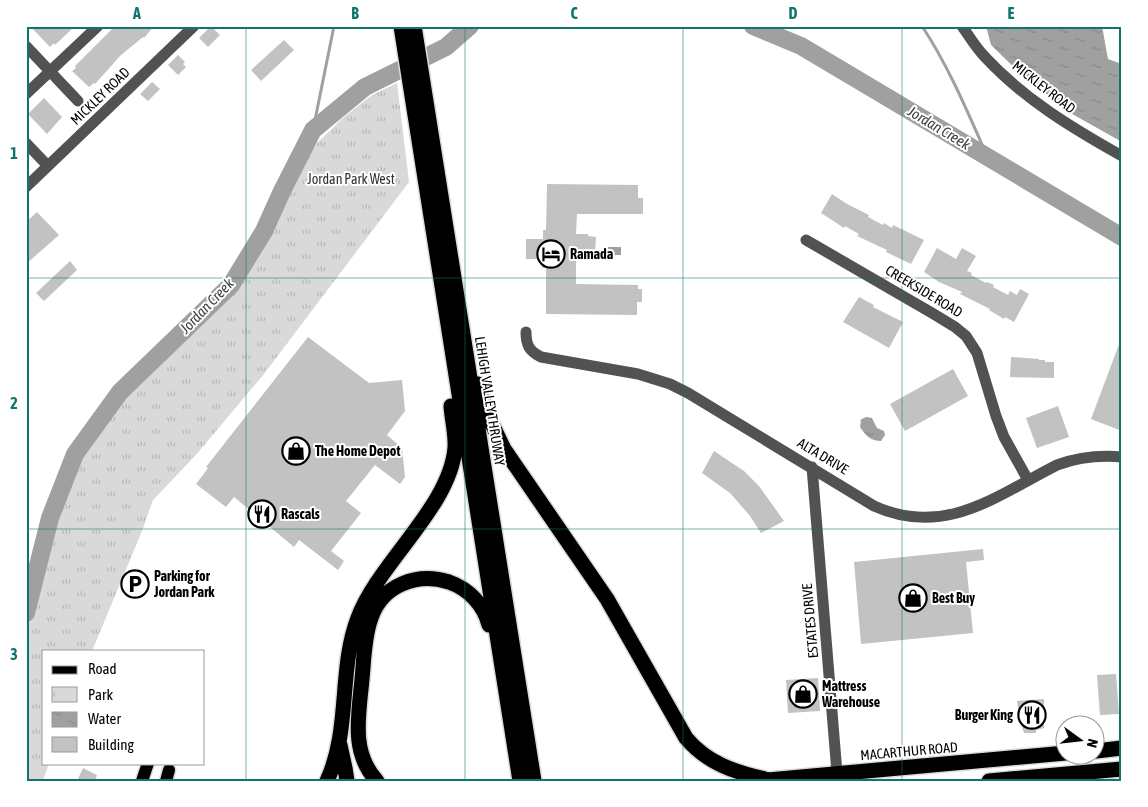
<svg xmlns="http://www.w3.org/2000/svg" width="1148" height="807" font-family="'Asap Condensed',sans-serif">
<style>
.park{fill:url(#park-tufts)}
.water{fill:url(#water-ripples)}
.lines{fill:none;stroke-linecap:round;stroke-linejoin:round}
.stream{stroke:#a0a0a0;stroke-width:3}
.river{stroke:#a0a0a0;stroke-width:18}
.building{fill:#c2c2c2}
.major-casing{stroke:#dbdbdb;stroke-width:15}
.highway-casing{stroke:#dbdbdb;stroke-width:18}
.minor{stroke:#525252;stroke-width:11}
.major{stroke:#000;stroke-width:12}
.highway{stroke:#000;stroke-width:15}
.grid{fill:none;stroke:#0f766e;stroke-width:1;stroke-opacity:0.55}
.labels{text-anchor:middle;stroke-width:4;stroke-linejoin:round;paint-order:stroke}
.street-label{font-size:14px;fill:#000;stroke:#fff}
.park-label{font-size:14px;fill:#303030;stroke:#fff}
.poi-label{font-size:14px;font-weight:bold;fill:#000;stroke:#fff;text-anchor:start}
.water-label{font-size:15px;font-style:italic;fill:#414141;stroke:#fff}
.neatline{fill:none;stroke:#0f766e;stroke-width:2}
.grid-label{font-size:16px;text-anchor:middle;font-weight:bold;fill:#0f766e}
</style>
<defs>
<pattern id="park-tufts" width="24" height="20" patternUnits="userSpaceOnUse" patternTransform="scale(1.25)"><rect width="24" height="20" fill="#d9d9d9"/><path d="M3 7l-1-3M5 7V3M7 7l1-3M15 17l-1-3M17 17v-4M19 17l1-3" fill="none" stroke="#b8b8b8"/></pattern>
<pattern id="water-ripples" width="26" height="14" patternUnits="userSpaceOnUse" patternTransform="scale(1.25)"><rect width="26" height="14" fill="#a0a0a0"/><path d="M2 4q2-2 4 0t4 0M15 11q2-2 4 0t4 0" fill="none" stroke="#888"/></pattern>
</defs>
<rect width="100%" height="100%" fill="#fff"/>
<path class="park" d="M397 83 409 182 264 374 195 456 153 500 142 531 92 651H44V763H49L43 781H26V635L51 534 77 466 92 440 116 407 141 378 199 325 233 290 261 247 298 173 317 143 344 117 372 95Z"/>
<path class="water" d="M986 26H1102L1108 59 1122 64V142L1074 115 1022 75 991 45Z
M604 247H621V255H604Z
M866 417 872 418 877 428 884 431 885 435 881 441C871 441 866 436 860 427L861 421 860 420Z"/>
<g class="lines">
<path class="stream" d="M922 26C949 67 968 113 988 158
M313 130 334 26"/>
<path class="river" d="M753 26 801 46 1122 237
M26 613 50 518 75 454 120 392 231 285 264 231 282 191 313 130 365 87 446 47 470 26"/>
</g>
<path class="building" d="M30 26H75L55 45 54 43 50 47Z
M115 26H154L144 38 143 37 120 56 95 84 94 83 89 87 72 71 76 68 75 66Z
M211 26 220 35 208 47 199 38Z
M284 40 294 50 261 81 251 70Z
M178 55 185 62 183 64 186 67 178 75 168 65Z
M152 82 160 89 148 101 140 94Z
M44 98 62 117 47 134 28 114Z
M547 184 638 185V198H643V214H577L576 234H588V236L596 237 595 251H588V254H576V284L638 285V289H642V302H637V315L546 314V268H542L543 259H526V239H543V230H546Z
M832 194 847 204 869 215 868 217 883 225 884 223 892 228 893 225 924 240 911 264 886 252 887 250 857 236 859 234 845 226 844 228 821 213Z
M37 212 59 235 26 264V222Z
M937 248 956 259 962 248 976 256 967 271 972 273 971 275 986 283 987 282 994 285 993 287 1008 295 1010 291 1017 295 1020 289 1029 294 1014 322 1005 317 1004 319 989 310 990 309 960 294 962 292 939 282 924 272Z
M70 261 77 270 44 301 36 293Z
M859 297 874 305 873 307 903 322 889 348 843 322Z
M308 337 369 383 402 380 405 411 387 435 402 448 405 477 400 484 375 465 346 501 361 513 331 551 344 561 338 570 299 540 294 547 234 497 226 507 196 484 208 468 206 467Z
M1121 339H1122V431L1091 419Z
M1011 357 1039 359V360H1045V362H1054V378L1010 377Z
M953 369 968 396 905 431 890 404Z
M1058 406 1069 437 1037 448 1026 418Z
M714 451 744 471 759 486 784 521 761 533 750 516 730 493 702 473Z
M983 549 984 560 966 562 973 633 861 644 854 562Z
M1116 674 1119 714 1100 715 1097 675Z
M818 678 820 711 788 713 786 680Z
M1044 699V728L1036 730V733H1024L1021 723H1020L1017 701Z
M83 768 97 775 95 781H77Z"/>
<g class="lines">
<g class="major-casing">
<path id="major" d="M142 781 148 763
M166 781 169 770"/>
</g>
<g class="highway-casing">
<path id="highway" d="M401 26 520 781
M414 26 534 781
M478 384 491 422 504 449 607 599 686 738C707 763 734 772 765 779
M340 745 345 768 347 781
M1096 751 1122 748
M327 781C351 729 338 670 358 618 379 562 450 507 455 448 456 435 452 420 451 406
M377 781C350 752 359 714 362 679 364 659 364 637 371 618 382 585 417 572 449 582 469 589 484 605 489 625
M756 781 1066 753
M989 781 1122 769"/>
</g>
<path class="minor" d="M962 26C969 36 976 48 985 57 1024 99 1072 128 1122 156
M26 46 78 101
M26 94 98 26
M26 143 48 166
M26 187 194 26
M806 240 932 313 955 327 966 336 977 353 996 416 1004 437 1028 480
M526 332C526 345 529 351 541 357L638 374 670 384 688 393 874 506C945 538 996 496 1057 465 1079 457 1099 455 1122 457
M812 467 837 773"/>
<use href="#major" class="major"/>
<use href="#highway" class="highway"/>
</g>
<path class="grid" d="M246 26V781M465 26V781M683 26V781M902 26V781M26 278H1122M26 529H1122"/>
<defs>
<g id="hotel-ring" transform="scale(1.4375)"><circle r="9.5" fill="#fff" stroke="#000" stroke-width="1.5"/><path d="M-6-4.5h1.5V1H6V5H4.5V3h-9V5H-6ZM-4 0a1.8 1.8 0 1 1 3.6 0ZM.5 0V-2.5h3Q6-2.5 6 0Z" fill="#000"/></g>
<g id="shop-ring" transform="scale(1.4375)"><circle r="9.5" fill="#fff" stroke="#000" stroke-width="1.5"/><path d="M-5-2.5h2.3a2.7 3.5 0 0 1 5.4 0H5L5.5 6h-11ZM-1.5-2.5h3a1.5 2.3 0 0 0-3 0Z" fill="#000"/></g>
<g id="restaurant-ring" transform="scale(1.4375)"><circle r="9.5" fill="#fff" stroke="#000" stroke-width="1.5"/><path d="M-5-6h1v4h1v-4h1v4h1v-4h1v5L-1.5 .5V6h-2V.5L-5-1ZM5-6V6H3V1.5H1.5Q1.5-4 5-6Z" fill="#000"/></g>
<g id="parking-ring" transform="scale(1.4375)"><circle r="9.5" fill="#fff" stroke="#000" stroke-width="1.5"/><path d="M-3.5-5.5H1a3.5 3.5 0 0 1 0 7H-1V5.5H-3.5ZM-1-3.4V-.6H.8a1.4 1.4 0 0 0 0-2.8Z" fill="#000"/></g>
</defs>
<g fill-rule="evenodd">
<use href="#hotel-ring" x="551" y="254"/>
<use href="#shop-ring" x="296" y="451"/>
<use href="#restaurant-ring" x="262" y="514"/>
<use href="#parking-ring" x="135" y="584"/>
<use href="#shop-ring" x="913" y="598"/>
<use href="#shop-ring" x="803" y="694"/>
<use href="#restaurant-ring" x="1032" y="715"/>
</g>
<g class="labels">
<g class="street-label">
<text transform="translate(1044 87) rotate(38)" y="5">MICKLEY ROAD</text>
<text transform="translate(100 96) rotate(-44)" y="5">MICKLEY ROAD</text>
<text transform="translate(924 291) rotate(31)" y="5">CREEKSIDE ROAD</text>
<text transform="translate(490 401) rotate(81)" y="5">LEHIGH VALLEY THRUWAY</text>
<text transform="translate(823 456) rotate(31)" y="5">ALTA DRIVE</text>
<text transform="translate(810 621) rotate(-95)" y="5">ESTATES DRIVE</text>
<text transform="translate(909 751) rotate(-5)" y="5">MACARTHUR ROAD</text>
</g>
<g class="park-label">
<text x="351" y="184">Jordan Park West</text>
</g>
<g class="poi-label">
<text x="570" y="259">Ramada</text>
<text x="315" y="456">The Home Depot</text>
<text x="281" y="519">Rascals</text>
<text x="154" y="581">Parking for<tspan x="154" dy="16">Jordan Park</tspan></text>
<text x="932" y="603">Best Buy</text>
<text x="822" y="691">Mattress<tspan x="822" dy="16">Warehouse</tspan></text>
<text x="1013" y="720" text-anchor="end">Burger King</text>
</g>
<g class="water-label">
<text transform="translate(939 128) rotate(31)" y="5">Jordan Creek</text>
<text transform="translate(207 306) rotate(-46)" y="5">Jordan Creek</text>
</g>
</g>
<rect width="1148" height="807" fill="none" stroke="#ffffff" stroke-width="55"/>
<rect x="42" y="650" width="162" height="115" fill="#ffffff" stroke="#999999"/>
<rect x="52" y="666" width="25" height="8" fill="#000000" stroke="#999999"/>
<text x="88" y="674" font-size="15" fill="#000000">Road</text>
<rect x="52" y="687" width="25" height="15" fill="url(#park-tufts)" stroke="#999999"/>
<text x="88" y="700" font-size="15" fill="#000000">Park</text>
<rect x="52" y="712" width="25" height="15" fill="url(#water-ripples)" stroke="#999999"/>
<text x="88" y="724" font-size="15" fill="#000000">Water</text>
<rect x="52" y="737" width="25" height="15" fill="#c2c2c2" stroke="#999999"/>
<text x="88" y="750" font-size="15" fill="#000000">Building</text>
<g transform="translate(1080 740) rotate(105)"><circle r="24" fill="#ffffff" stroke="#999999"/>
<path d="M0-4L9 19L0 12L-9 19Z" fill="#000000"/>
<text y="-8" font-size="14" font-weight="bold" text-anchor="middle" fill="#000000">N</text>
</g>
<rect x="28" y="28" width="1092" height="752" class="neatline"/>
<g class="grid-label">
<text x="137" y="19">A</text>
<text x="355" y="19">B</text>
<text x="574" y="19">C</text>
<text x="793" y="19">D</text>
<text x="1011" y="19">E</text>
<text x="14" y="159">1</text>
<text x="14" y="409">2</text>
<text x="14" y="660">3</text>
</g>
</svg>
